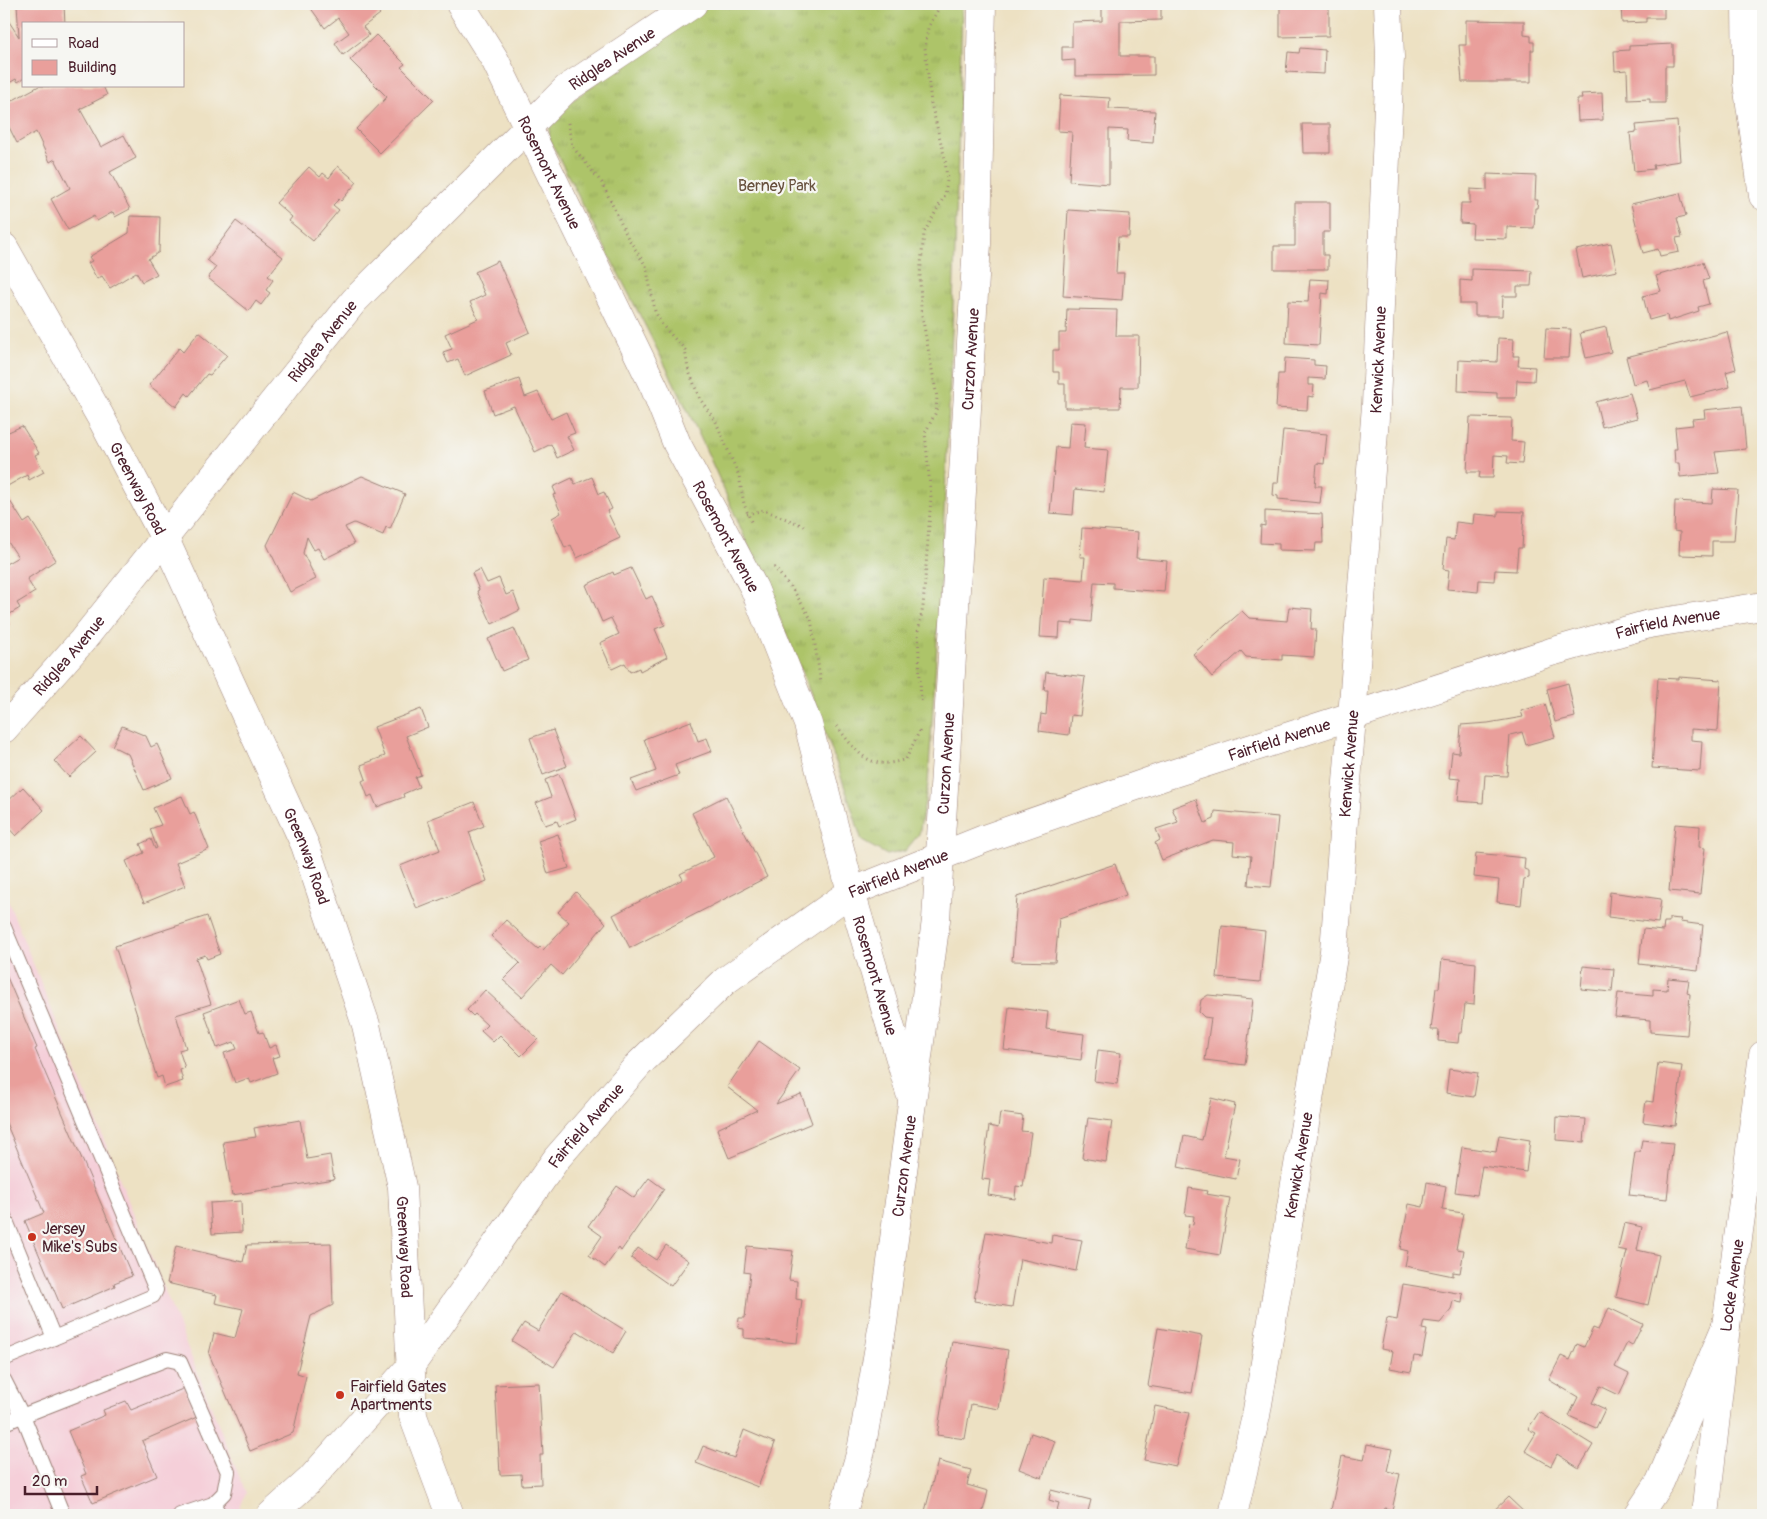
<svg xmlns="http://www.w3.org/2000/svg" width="1767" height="1519" font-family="Pangolin,sans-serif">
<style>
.built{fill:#f5cfd9}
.grass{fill:url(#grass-tufts);stroke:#7c724a}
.building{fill:#e99f9b}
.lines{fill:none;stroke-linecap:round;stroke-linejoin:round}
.service-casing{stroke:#9c8077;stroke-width:16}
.minor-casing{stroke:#9c8077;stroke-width:29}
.tertiary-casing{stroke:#9c8077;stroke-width:29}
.path{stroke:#9c8077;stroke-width:3;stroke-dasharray:1 4;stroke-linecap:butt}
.service{stroke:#fff;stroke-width:14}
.minor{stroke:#fff;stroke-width:28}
.tertiary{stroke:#fff;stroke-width:28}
.poi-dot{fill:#c8321e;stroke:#f6f6f2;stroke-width:2}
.labels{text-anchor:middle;stroke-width:4.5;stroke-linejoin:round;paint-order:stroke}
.street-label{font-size:16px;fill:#4a1f2b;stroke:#f6f6f2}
.park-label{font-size:16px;fill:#68513e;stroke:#f6f6f2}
.poi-label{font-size:16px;fill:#4a1f2b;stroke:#f6f6f2;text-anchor:start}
</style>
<defs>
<pattern id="grass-tufts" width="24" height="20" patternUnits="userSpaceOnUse" patternTransform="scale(1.25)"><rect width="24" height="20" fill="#adc469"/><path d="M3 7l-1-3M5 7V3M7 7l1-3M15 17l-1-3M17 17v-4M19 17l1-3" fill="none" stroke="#96a85b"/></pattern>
</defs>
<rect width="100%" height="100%" fill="#f6f6f2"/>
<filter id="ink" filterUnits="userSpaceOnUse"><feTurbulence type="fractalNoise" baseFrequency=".02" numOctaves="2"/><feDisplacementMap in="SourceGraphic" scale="10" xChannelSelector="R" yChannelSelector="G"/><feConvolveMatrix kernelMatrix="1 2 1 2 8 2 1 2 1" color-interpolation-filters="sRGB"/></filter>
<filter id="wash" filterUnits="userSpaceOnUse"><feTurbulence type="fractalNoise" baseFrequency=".0096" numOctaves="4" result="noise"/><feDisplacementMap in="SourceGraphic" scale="20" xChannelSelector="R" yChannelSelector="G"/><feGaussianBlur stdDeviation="1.12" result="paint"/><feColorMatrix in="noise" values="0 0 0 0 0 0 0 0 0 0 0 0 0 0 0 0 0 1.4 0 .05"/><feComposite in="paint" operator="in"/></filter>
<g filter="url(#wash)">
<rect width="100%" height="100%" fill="#ede1c3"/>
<path class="built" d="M4 891 246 1493 237 1515H4Z"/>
<path class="grass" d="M703 4H962C956 264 946 524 928 784L919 834 905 851 887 855 862 841C832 742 793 647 751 552 728 499 705 445 679 393 637 307 591 223 549 138L550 122 565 106Z"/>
<g id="blocks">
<path class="building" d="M314 4H372L380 14 363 27 369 35 343 55 335 43 349 33 338 18 325 28 310 7Z
M1102 4H1161V20L1120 21V56H1154V75L1075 76V60L1062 61V47H1072V22L1102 21Z
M1280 4H1329V36L1280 37Z
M1621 4H1664V18H1646V22L1622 23Z
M17 5H64L65 24H24V78L18 82 16 79 4 86V14L19 37Z
M1466 20 1524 21V35L1531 36V42H1534V50H1531V82H1462L1459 45H1466Z
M376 35 405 64 401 67 434 100 380 153 356 129 387 97 350 60Z
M1673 44V66H1665V103H1650V99L1628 100 1627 70 1615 71 1614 51 1629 50V46Z
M1300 48 1325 50 1324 74 1286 72 1288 52 1299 53Z
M39 86H103L107 95 80 109 101 147 124 135 136 158 110 172 130 209 115 217 113 212 97 221 94 216 68 230 51 199 70 188 55 159 50 162 36 132 17 143 4 117V112L6 111 4 105Z
M1602 93 1603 120 1578 121 1577 99H1582L1581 94Z
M1060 95 1110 98 1109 109 1155 111 1153 143 1127 141 1128 130 1109 129V184L1069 181 1072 132 1058 131Z
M1677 121 1680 161 1653 165 1654 169 1634 171 1630 133 1637 132 1636 125Z
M1302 124H1330V153H1303Z
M338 166 357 182 341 201 339 199 333 205 339 210 313 241 289 221 292 217 276 203 309 167 320 177 323 173 329 178Z
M1487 174 1536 176 1535 200H1538L1537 208H1535L1534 228 1507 227V239L1472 238 1473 224 1460 223 1461 203H1470V189L1487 190Z
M1680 193 1686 216 1677 218 1682 237 1676 238 1679 252 1660 256 1658 249 1643 253 1631 204Z
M1295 202H1330V232H1323V255H1328V269H1274V246H1295Z
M1068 210 1130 214 1129 237H1118L1116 273H1124L1122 300 1063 296Z
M130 216 160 217 159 252 148 259 157 274 142 282 136 272 110 288 102 276 97 279 88 263 92 261 89 257 129 233Z
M236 221 283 257 268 276 273 280 266 290 270 293 261 305 256 301 249 311 208 278 216 267 207 260Z
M1611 243 1617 271 1582 278 1576 250Z
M498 261 530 332 506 343 511 355 465 376 458 359 448 363 443 352 452 349 445 334 478 319 470 302 485 295 475 272Z
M1703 262 1709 279 1703 281 1709 304 1698 307 1699 311 1668 321 1667 315 1649 320 1643 296 1661 291 1656 276Z
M1472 269 1532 271 1531 286H1517V296H1503L1502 316H1475V304H1460V280L1472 281Z
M1310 279 1329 280 1328 294 1322 293 1319 345 1286 343 1288 301 1308 302Z
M1067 309 1117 310 1116 336H1139L1138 387H1121L1120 408H1065V384H1059V372H1053V350H1059V333H1066Z
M1606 327 1611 352 1586 358 1580 333Z
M1546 328 1571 329 1569 358H1544Z
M199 332 227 355 210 375 207 374 189 396 186 393 176 407 149 385 179 348 183 352Z
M1727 332 1736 369 1726 372 1730 387 1690 397 1685 381 1650 390 1647 380 1633 384 1626 357Z
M1498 338 1514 339 1513 356H1519L1518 366 1535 367 1534 381 1517 380 1516 398H1497V393L1458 391 1459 360 1497 362Z
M1285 358 1314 360V365L1326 366 1325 379 1308 378V385H1314L1313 397 1308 396 1307 410 1276 408 1278 374H1284Z
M519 379 525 397 538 392 551 419 566 412 575 433 567 436 574 450 557 458 551 444 535 452 514 406 493 414 485 391Z
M1630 393 1637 418 1602 427 1596 402Z
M1742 406 1746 449 1715 452 1719 473 1680 477 1679 463H1675L1674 449H1677L1675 427 1693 425 1692 419 1705 418 1704 410Z
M1470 417 1512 418 1511 441 1524 442 1522 464 1507 463 1508 456 1494 455 1493 478H1479L1480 472H1467Z
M1070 422 1086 423 1084 448 1108 450 1104 492 1075 489 1073 515 1050 513 1056 447 1068 448Z
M22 426 39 453 35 455 44 472 29 480 27 475 4 488V434Z
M1283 430 1327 434 1324 464 1317 463 1315 486H1322L1320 503 1278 499V496L1273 495 1274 483H1278Z
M362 476 405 494 390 529 386 527 383 535 354 523 345 527 354 544 324 559 318 548 314 550 307 537 303 553 316 579 290 592 267 545 293 492 311 501Z
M592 477 599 494 604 492 612 509 607 511 620 538 577 558 571 545 565 548 552 518 561 513 553 495 556 494 553 487 572 478 575 484Z
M1713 489 1738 490 1734 541H1712V556L1679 555 1680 532 1674 531 1675 501 1712 503Z
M10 501 24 523 30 519 56 560 27 579 35 592 17 603 20 608 5 617 10 624 4 628V565L18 557 8 542 4 545V505Z
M1265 511 1322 514 1323 543H1316L1315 551 1279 550V544L1260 543 1261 525 1265 526Z
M1498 511 1524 512 1522 548H1518L1516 571 1495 570 1494 581 1479 580 1478 592 1447 589 1449 570 1443 569 1446 539 1454 540 1456 522 1473 524 1474 514 1498 516Z
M1082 528 1138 532 1136 558 1167 561 1164 592 1113 588V583L1094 582 1091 622 1073 620V624L1060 623 1059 638 1040 637 1044 577 1083 580 1085 557H1080Z
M631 568 646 599 652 596 665 625 655 629 667 657 640 671 639 668 630 672 625 663 612 669 600 643 619 634 611 618 602 622 586 585 613 572 614 575Z
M480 569 487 583 499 578 506 595 513 592 520 610 492 624 477 591 479 590 472 573Z
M1289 607 1312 609 1311 629H1316L1314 657 1282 655V660L1246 657 1241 651 1212 677 1193 654 1242 611 1249 618 1287 621Z
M514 628 528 660 502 671 488 639Z
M1046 672 1085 677 1080 716 1071 715 1069 735 1039 731 1041 714 1046 715 1048 690H1044Z
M1679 677 1721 680 1718 731 1691 729V740L1702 741 1700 771 1652 768 1658 678 1679 679Z
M1568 683 1575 717 1555 722 1547 689Z
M1545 704 1555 737 1526 745 1522 732 1510 735 1507 776 1485 775 1483 803 1458 801 1460 779 1449 778 1452 752 1459 753 1461 725 1488 723 1523 717 1521 711Z
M421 709 428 727 406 736 421 775 415 777 419 787 403 794 404 797 377 807 372 795 368 797 362 781 366 779 361 765 385 756 374 727Z
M691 721 698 741 707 738 712 751 675 765 679 775 636 791 631 780 656 771 644 739Z
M122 726 146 736 151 747 157 744 172 778 144 790 128 754 112 746Z
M553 730 567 766 543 775 530 738Z
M81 736 96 752 69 777 54 761Z
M559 774 576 819 559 826 557 821 545 825 536 803 551 797 545 780Z
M23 787 44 810 16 836 4 823V805Z
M182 796 190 814 194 812 209 849 176 863 185 886 144 903 126 861 144 853 140 844 151 839 155 849 157 848 150 829 161 825 153 808Z
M726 796 767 877 630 948 613 915 683 879 680 874 714 857 692 813Z
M1196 799 1205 823 1214 819 1215 811 1278 817 1271 887 1248 885 1251 856 1233 854 1234 842 1213 840 1162 860 1155 843 1160 840 1156 829 1178 822 1172 808Z
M474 802 484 826 469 832 487 881 417 909 400 866 440 850 428 820Z
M1675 824 1700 826 1699 847 1705 848 1700 894 1669 891Z
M558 834 569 868 548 874 538 841Z
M1476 853 1525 858 1524 869 1529 871V878L1524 879 1521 905 1497 902 1499 880 1474 877Z
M1115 864 1126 895 1059 918 1055 962 1012 961 1017 897Z
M576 892 606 923 562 975 551 965 522 997 503 980 520 963 491 936 506 920 538 949 540 947 543 950 569 922 558 912Z
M1610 892 1661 899 1658 923 1608 917Z
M207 916 220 954 207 959 205 955 196 958 211 1004 176 1015 186 1048 179 1050 185 1068 180 1070 183 1081 165 1087 162 1076 157 1078 115 946Z
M1669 918 1681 919 1680 922 1703 925 1698 971 1639 964 1643 929 1663 931 1664 922H1669Z
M1222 926 1265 931 1260 982 1217 978Z
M1442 959 1476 963 1474 1005 1465 1004 1462 1033H1459L1458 1043 1438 1041 1439 1030H1431L1436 988H1439Z
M1583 966 1614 969 1612 992 1581 989Z
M4 970 37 1048 35 1049 132 1276 114 1283 115 1286 62 1309 25 1221 44 1213 4 1118Z
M1668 978 1689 980 1687 993 1690 994 1687 1035 1650 1032V1020L1615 1017 1618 993 1653 996V989L1667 990Z
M485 990 538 1039 521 1056 500 1035 493 1042 481 1031 487 1025 475 1014 473 1016 467 1010Z
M1208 995 1253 999 1245 1065 1205 1060 1211 1018 1204 1017 1199 1012 1201 1000Z
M239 999 245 1014 251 1012 259 1033 263 1032 269 1048 276 1045 280 1056 272 1058 277 1073 251 1083 249 1078 235 1083 224 1053 237 1049 234 1042 217 1048 204 1012Z
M1009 1007 1048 1012 1046 1029 1084 1034 1081 1060 1004 1050Z
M759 1041 800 1070 776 1104 801 1094 812 1123 729 1158 717 1129 757 1110 727 1087Z
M1098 1050 1121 1053 1117 1084 1094 1081Z
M1658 1063 1682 1066 1675 1126 1643 1122 1646 1101 1653 1102Z
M1449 1069 1478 1073 1474 1097 1446 1093Z
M1211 1098 1235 1104 1224 1156 1240 1159 1236 1179 1178 1167 1184 1136 1202 1140Z
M1000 1113 1023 1116 1021 1131 1031 1132 1023 1187 1016 1186 1015 1199 988 1195 990 1180 982 1179 989 1126 998 1128Z
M1557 1117 1586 1119 1584 1142 1556 1140Z
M1088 1118 1112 1121 1106 1162 1082 1158Z
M300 1120 307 1159 330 1155 334 1179 232 1195 223 1142 256 1137 254 1128Z
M1499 1135 1530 1140 1526 1172 1482 1166 1477 1195 1455 1192 1462 1147 1496 1152Z
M1642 1140 1673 1143 1667 1199 1629 1195 1635 1152H1640Z
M649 1178 664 1189 621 1251 619 1248 605 1267 589 1255 602 1236 588 1226 617 1186 634 1198Z
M1427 1182 1446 1186 1442 1210 1463 1213 1456 1249 1464 1250 1460 1273 1453 1272V1276L1405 1266 1408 1251 1400 1249 1409 1204 1423 1207Z
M1189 1188 1207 1191 1206 1194 1230 1198 1220 1255 1185 1249 1189 1224 1193 1225 1194 1216 1185 1215Z
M241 1201 242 1232 212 1234 210 1203Z
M1624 1223 1642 1227 1637 1250 1659 1255 1648 1305 1616 1297 1627 1251 1618 1249Z
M986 1232 1051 1243 1052 1235 1082 1240 1076 1271 1020 1259 1012 1307 974 1301Z
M331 1243 333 1305 311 1316 297 1373 306 1376 293 1433 250 1451 209 1354 214 1333 235 1338 243 1309 215 1303 217 1295 167 1283 176 1246 243 1262 247 1245Z
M666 1245 689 1261 671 1286 631 1258 638 1248 656 1260Z
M747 1246 793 1251 789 1280 797 1281 796 1299 802 1300 797 1343 744 1338V1329L738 1328 739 1318H745L750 1273 744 1272Z
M1403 1284 1463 1294 1462 1303 1453 1301 1451 1310 1440 1323 1424 1321 1422 1329 1427 1330 1422 1357 1414 1356 1411 1372 1390 1368 1393 1351 1381 1349 1387 1318 1397 1320Z
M562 1291 626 1331 613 1353 577 1331 554 1367 512 1341 524 1323 538 1331Z
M1609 1308 1643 1324 1632 1346 1627 1343 1615 1367 1629 1374 1619 1395 1600 1386 1592 1403 1605 1409 1596 1428 1569 1416 1578 1397 1549 1380 1561 1356 1570 1360 1577 1344 1584 1347 1593 1328 1598 1330Z
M1158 1328 1202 1336 1192 1393 1148 1386Z
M952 1341 1008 1350 999 1409 971 1404 965 1439 937 1435Z
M539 1383 543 1455H540L541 1484 522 1485 521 1474 500 1475 495 1385Z
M185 1388 197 1417 142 1441 157 1476 93 1503 81 1476 86 1474 68 1431 105 1415 103 1410 126 1401 131 1410Z
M1155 1406 1189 1413 1176 1466 1144 1460Z
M1539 1412 1593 1445 1579 1468 1557 1454 1551 1466 1525 1451 1536 1433 1528 1429Z
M744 1430 775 1443 758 1487 696 1463 703 1446 734 1458Z
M1031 1433 1055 1441 1042 1478 1019 1469Z
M1367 1444 1392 1449 1387 1471 1400 1474 1392 1510 1385 1508 1384 1515H1330L1342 1456 1364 1460Z
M938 1461 971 1470 967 1485 988 1491 982 1515H924Z
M1051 1490 1091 1500 1087 1515 1056 1514 1059 1503 1049 1500Z
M1508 1497 1527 1515H1489Z"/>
</g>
</g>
<g filter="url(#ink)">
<use href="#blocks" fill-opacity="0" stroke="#9c8077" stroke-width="1"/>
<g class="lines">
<g class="service-casing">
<path id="service" d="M4 927 156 1290 153 1296 4 1359
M4 1216 54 1338
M4 1380 26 1423 63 1515
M4 1423 167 1359 180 1362 228 1472 224 1493 213 1504
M180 1515 213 1504 220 1515"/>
</g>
<g class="minor-casing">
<g id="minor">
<path id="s1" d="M460 4 495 60 655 389 677 444 754 588 808 724 851 892 910 1093"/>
<path d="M1746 4 1747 83 1763 196"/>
<path id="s2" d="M4 247 100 416 164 537 305 845 366 1025 402 1187 413 1416 450 1515"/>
<path id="s3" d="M271 1515 310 1480 410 1367 557 1158 639 1064 725 981 851 892 984 839 1165 776 1551 652 1649 624 1763 606"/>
<path id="s4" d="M842 1515 861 1451 883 1323 936 920 977 244 982 4"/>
<path id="s5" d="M1233 1515 1256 1416 1334 951 1376 405 1390 57 1388 4"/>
<path id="s6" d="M1705 1515 1726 1326 1763 1055"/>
</g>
</g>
<g class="tertiary-casing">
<g id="tertiary">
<path id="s7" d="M4 729 82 641 354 301 566 89 693 4"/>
<path d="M1638 1515 1660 1482 1726 1326"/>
</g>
</g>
<path class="path" d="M568 123 572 146 602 183 628 238 646 266 655 311 662 325 685 350 688 369 700 399 716 422 739 476 744 504 752 524
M747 514 764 510 804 526
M774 567 795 593 811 619 821 683
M921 701 918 632 923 607 931 497 925 433 936 412 937 397 921 310 920 275 924 233 945 195 947 180 945 159 931 103 925 48 928 28 941 4
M837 726C857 753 869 772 906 759L920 730"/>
<use href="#service" class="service"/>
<use href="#minor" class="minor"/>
<use href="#tertiary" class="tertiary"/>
</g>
</g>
<g class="poi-dot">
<circle cx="32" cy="1237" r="5"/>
<circle cx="340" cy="1395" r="5"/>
</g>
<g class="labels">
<g class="street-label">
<text dy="6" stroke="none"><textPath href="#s7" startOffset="908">Ridglea Avenue</textPath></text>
<text dy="6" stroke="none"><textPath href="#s1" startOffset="191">Rosemont Avenue</textPath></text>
<text dy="6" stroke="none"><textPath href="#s7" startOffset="502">Ridglea Avenue</textPath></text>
<text dy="6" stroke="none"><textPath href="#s4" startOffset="1165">Curzon Avenue</textPath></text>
<text dy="6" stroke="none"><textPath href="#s5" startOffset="1166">Kenwick Avenue</textPath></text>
<text dy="6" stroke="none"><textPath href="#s2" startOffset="276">Greenway Road</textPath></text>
<text dy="6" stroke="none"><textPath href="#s1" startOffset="596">Rosemont Avenue</textPath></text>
<text dy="6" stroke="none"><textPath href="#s3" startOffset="1718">Fairfield Avenue</textPath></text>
<text dy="6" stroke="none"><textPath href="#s7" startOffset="98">Ridglea Avenue</textPath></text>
<text dy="6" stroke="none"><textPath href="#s3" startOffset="1312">Fairfield Avenue</textPath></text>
<text dy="6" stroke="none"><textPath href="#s4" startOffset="760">Curzon Avenue</textPath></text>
<text dy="6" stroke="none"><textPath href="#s5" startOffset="761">Kenwick Avenue</textPath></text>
<text dy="6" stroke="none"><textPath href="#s2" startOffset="681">Greenway Road</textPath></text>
<text dy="6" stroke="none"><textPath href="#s3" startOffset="908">Fairfield Avenue</textPath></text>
<text dy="6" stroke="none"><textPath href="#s1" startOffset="1061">Rosemont Avenue</textPath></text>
<text dy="6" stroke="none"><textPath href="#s3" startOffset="502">Fairfield Avenue</textPath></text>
<text dy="6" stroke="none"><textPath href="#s5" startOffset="356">Kenwick Avenue</textPath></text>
<text dy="6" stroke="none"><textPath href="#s4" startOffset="355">Curzon Avenue</textPath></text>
<text dy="6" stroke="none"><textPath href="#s2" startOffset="1086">Greenway Road</textPath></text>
<text dy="6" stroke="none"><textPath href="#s6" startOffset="231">Locke Avenue</textPath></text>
</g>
<g class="park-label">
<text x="777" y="191">Berney Park</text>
</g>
<g class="poi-label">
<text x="42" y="1234">Jersey<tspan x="42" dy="18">Mike's Subs</tspan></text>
<text x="350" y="1392">Fairfield Gates<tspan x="350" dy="18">Apartments</tspan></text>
</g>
</g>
<rect width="1767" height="1519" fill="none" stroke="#f6f6f2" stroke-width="20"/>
<rect x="22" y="22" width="162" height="65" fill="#f6f6f2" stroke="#b1a0a2"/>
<rect x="32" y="39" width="25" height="8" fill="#ffffff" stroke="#b1a0a2"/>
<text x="68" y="48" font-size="15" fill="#4a1f2b">Road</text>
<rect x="32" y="60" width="25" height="15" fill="#e99f9b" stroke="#b1a0a2"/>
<text x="68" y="72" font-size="15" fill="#4a1f2b">Building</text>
<path d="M25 1486v8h72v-8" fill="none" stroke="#4a1f2b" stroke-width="2.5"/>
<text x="32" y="1486" font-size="15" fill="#4a1f2b" stroke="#f6f6f2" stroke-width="4" paint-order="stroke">20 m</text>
</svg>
